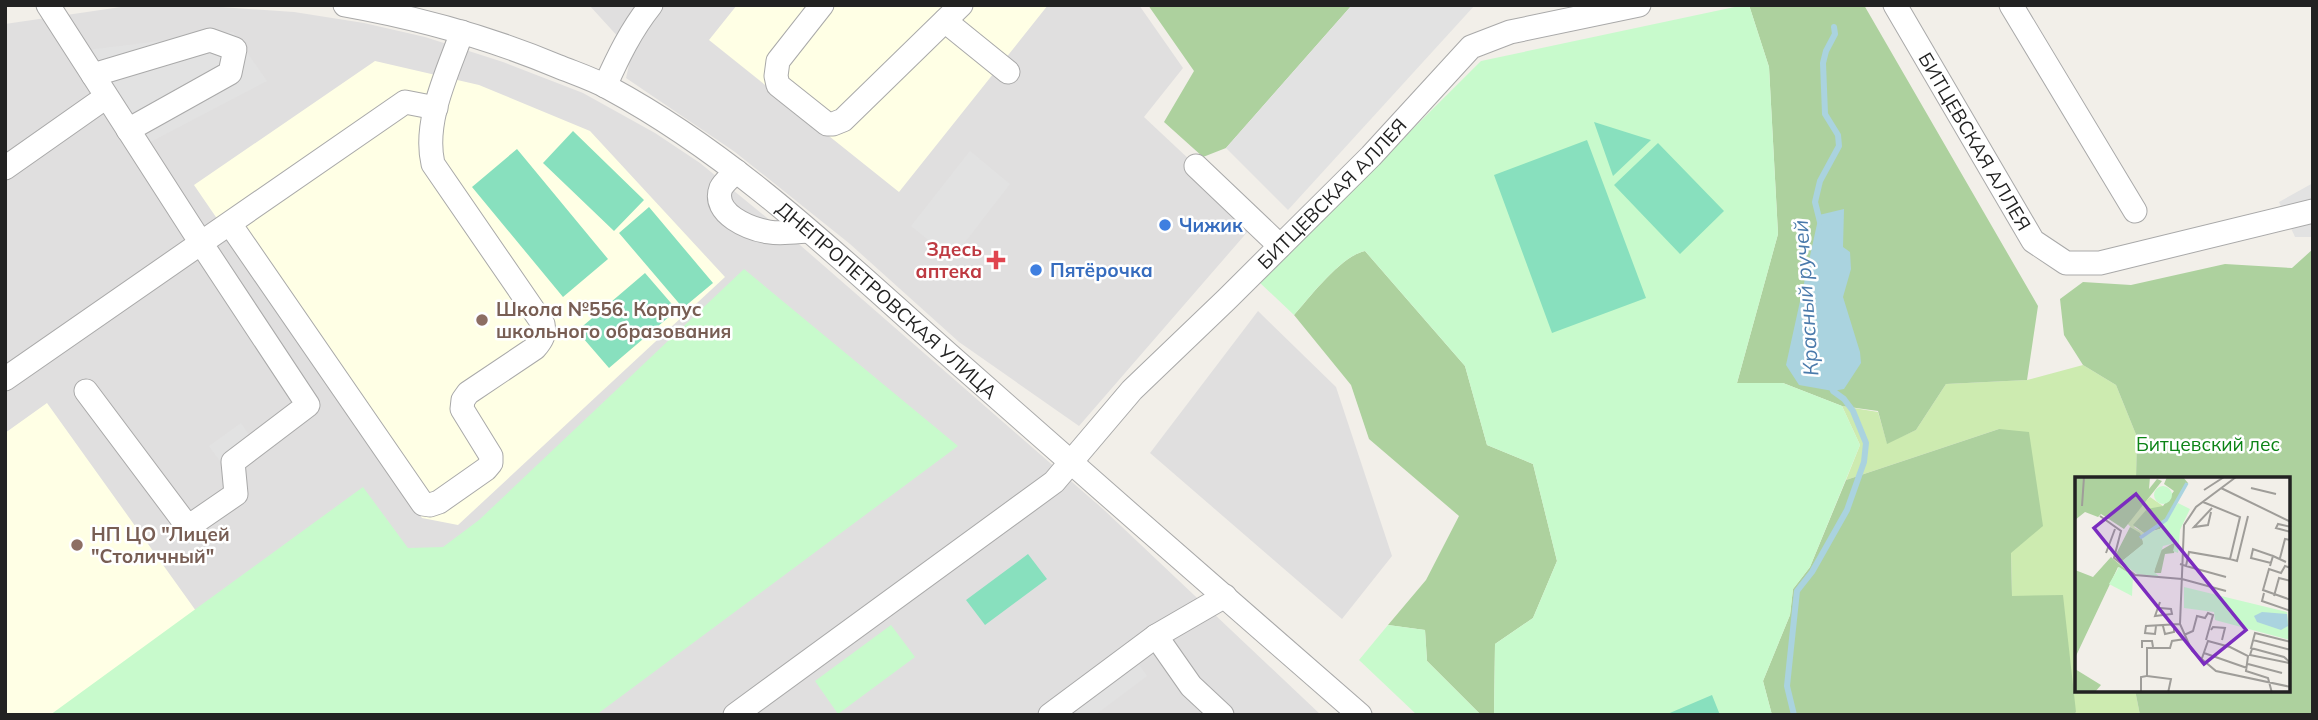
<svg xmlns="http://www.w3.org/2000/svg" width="2318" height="720" font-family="Mulish,sans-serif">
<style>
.residential{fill:#e0dfdf}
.education{fill:#ffffe5}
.grass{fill:#cdebb0}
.forest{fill:#add19e}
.park{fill:#c8facc}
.pitch{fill:#88e0be}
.parking{fill:#e2e2e2}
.water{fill:#aad3df}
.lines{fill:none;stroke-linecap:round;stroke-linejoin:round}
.stream{stroke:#aad3df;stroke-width:6}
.minor-casing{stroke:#a9a9a9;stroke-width:25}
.minor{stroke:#fff;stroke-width:23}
.shop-dot{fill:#3f7fe0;stroke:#fff;stroke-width:2.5}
.health-dot{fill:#e0444e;stroke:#fff;stroke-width:2.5}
.education-dot{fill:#8d6e63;stroke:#fff;stroke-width:2.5}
.labels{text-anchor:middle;stroke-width:5;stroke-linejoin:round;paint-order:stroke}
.street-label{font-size:19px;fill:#222;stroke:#fff}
.shop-label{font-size:19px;font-weight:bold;fill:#366cbe;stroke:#fff;text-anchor:start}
.health-label{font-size:19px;font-weight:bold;fill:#be3a42;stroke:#fff;text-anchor:end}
.education-label{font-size:19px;font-weight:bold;fill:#785e54;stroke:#fff;text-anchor:start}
.park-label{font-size:19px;fill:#0c8416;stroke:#fff}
.water-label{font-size:21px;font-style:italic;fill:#4a7aab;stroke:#fff}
.inset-river{fill:none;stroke:#aad3df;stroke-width:3.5}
.inset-road{fill:none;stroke:#9f9d99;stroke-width:2}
.view{fill:#7b2cbf;fill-opacity:0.15;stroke:#7b2cbf;stroke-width:3.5}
.inset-edge{fill:none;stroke:#222;stroke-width:3.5}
</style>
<rect width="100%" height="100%" fill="#f2efe9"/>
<path class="residential" d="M589 5H1139L1183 68 1144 117 1256 222 1079 426 959 342 850 244 735 152 626 78 632 52Z
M121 7H220L294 12 364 23 425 37 503 62 583 93 655 133 700 163 800 245 1103 509 1321 715H5V24Z
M1258 311 1336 387 1392 556 1342 619 1150 453Z"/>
<path class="education" d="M737 5H1048L899 192 709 40Z
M375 61 479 85 590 131 725 277 458 525 422 518 194 185Z
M47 403 229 657 146 715H5V433Z"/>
<path class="grass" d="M2083 365 2116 385 2137 437 2136 478H2076V690H2135L2140 715H2074L2076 712 2012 596 2011 552 1999 429 1846 480 1860 445 1842 406 1878 412 1887 443 1916 430 1946 384 2027 380Z"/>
<path class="forest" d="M1148 5H1352L1226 148 1203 157 1164 122 1194 71Z
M1749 5H1864L2038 306 2027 380 1946 384 1916 430 1887 444 1878 411 1842 406 1783 383H1737L1778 234 1769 67Z
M2313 249V715H2140L2135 690H2288V478H2136L2137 437 2116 385 2083 365 2064 335 2060 299 2083 282 2131 285 2225 264 2292 268Z
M1365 251 1465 366 1487 445 1533 464 1557 561 1533 618 1495 644 1494 715H1481L1427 661 1425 630 1388 625 1426 580 1459 516 1369 439 1351 385 1294 315C1310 297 1341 256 1365 251Z
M1999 429 2029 432 2043 526 2011 553 2012 596 2063 595 2076 712 2074 715H1772L1763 681 1790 615 1793 589 1810 567 1846 480Z"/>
<path class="park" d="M1744 5H1749L1769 67 1778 234 1737 383H1783L1842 406 1860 445 1810 567 1793 589 1790 615 1763 681 1772 715H1494L1495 644 1533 618 1557 561 1533 464 1487 445 1465 366 1365 251C1341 256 1310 297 1294 315L1259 282 1481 61Z
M744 269 958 446 596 715H50L363 487 408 548 443 547 479 520Z
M891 625 915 657 838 714 815 681Z
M1388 625 1425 630 1427 661 1481 715H1417L1359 660Z"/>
<path class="pitch" d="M1594 122 1651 140 1613 176Z
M573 131 644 200 614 231 543 163Z
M1587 140 1646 298 1552 333 1494 175Z
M1658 143 1724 211 1680 254 1614 185Z
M517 149 608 259 563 297 472 187Z
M649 207 713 283 683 308 619 233Z
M645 273 677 310 609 368 577 331Z
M1028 554 1047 579 985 625 966 600Z
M1712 695 1720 715H1665Z"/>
<path class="parking" d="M1352 5H1475L1288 210 1226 148Z
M233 32 267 81 139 148 79 51Z
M970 151 1010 184 952 259 911 226Z
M2313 183V237H2295L2279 202Z
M241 423 256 445 234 480 209 446Z
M1137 662 1147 676 1095 715H1065Z"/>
<path class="water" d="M1844 209 1843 247 1850 252 1851 269 1843 297 1860 352 1861 363 1844 389 1833 391 1799 385 1786 365 1819 215Z"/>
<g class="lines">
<path class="stream" d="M1820 222 1815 202 1820 181 1839 146 1838 135 1825 114 1823 63 1826 51 1835 34 1834 27
M1794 715 1787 686 1797 591 1812 572 1847 510 1864 462 1866 443 1853 411 1844 399 1833 391 1831 386"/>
<g class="minor-casing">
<g id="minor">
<path id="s1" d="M345 5C418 18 488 37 557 66 574 73 593 79 609 88 739 158 846 264 956 361 1090 480 1225 597 1360 715"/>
<path d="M822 5 778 61 776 76 778 85 827 124H833L843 120 961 5"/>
<path id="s2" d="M1895 5 2033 241 2066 263H2100L2313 211"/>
<path d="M2011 5 2135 211"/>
<path d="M945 21 1008 72"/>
<path d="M93 75 210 40 235 49 230 73 128 130"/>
<path d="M605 86C618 57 631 30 651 5"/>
<path d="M1196 166 1280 246"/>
<path d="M5 168 106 97"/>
<path d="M736 171C732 176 724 182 721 188 711 214 750 229 769 232 781 234 795 232 808 231"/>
<path d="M230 224 423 504 430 505 439 502 486 469 491 463V456L462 409 463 400 468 393 535 348C542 340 545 335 543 324L433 164C423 121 448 72 462 32"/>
<path d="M5 379 201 243 48 5"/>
<path d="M86 391 188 527 236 494 233 462 308 405 201 243 405 102 436 108"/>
<path id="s3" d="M735 715 1054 482 1132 390 1227 299 1371 156 1471 47 1510 32 1639 5"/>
<path d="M1050 715 1156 636"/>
<path d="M1222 715 1191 686 1156 636 1225 596"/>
</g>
</g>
<use href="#minor" class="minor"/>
</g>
<g class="shop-dot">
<circle cx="1165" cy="225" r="7"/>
<circle cx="1036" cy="270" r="7"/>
</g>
<path class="health-dot" d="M992.5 249.5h7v7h7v7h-7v7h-7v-7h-7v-7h7z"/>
<g class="education-dot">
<circle cx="482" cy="320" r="7"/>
<circle cx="77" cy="545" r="7"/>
</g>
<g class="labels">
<g class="street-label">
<text dy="7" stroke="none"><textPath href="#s2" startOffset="158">БИТЦЕВСКАЯ АЛЛЕЯ</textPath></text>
<text dy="7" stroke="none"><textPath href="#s3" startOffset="796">БИТЦЕВСКАЯ АЛЛЕЯ</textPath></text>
<text dy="7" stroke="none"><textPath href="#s1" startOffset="628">ДНЕПРОПЕТРОВСКАЯ УЛИЦА</textPath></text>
</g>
<g class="shop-label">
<text x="1179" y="232">Чижик</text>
<text x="1050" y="277">Пятёрочка</text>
</g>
<g class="health-label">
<text x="982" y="256">Здесь<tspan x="982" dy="22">аптека</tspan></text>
</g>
<g class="education-label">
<text x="496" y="316">Школа №556. Корпус<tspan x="496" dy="22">школьного образования</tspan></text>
<text x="91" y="541">НП ЦО "Лицей<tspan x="91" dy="22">"Столичный"</tspan></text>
</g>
<g class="park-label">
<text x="2208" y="451">Битцевский лес</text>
</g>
<g class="water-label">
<text transform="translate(1806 298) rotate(-94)" y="7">Красный ручей</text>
</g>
</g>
<g transform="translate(2075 477)">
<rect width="215" height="215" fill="#f2efe9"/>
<path d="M75 20 88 29 59 50 69 56 65 60 51 45Z" fill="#cdebb0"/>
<path d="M0 0H75L74 12 82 2 87 4 49 52 26 37 23 40 10 35 0 43ZM92 0H108L113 6 85 52 69 56 58 48 72 32 88 29 99 14 89 7ZM55 50 65 56 69 67 46 85 40 79ZM100 65 99 76 90 77 86 96H79L83 75ZM36 80 57 98 43 90 0 181V93L18 100ZM0 192 26 208 20 215H0Z" fill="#add19e"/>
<path d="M79 18a9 9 0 1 1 18 0a9 9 0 1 1-18 0ZM103 26 115 32 105 53 103 76 98 74 100 66 88 69 79 95 85 100 62 97 46 85 68 67 67 57 85 52ZM44 90 58 99 57 119 34 107ZM109 110 212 135 215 163 140 143 139 135 109 131Z" fill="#c8facc"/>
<path d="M187 135 212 137 213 149 206 153 182 145 179 139Z" fill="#aad3df"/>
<path class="inset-river" d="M65 61 91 43 112 6"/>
<path class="inset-road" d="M161 0 121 30 109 48 105 147 117 174 141 194 216 210M146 11 216 45M176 11 201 17M129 13 149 0M7 29 9 0M136 35 133 48 119 50 137 31M25 39 46 54 39 81 60 98 107 102 151 114M216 50 203 47 201 51 216 55M31 76 40 52M205 81 210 62 216 63M155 82 162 84 173 39M196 86 176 81 178 72 198 79M105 87 111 89 114 75 155 82 165 40 128 25M111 89 151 100M195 89 198 79 211 85M216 91 210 89 206 96 194 92 188 113 216 123M189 116 187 124 216 134M199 119 204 101 216 104M85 131 96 132 97 137 80 139 85 125M81 149 80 157 70 156 71 149 105 147M88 149 90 157 99 155V149M136 153 138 150 150 151 147 163M109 158 118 154 122 139 130 141 133 136 138 138 131 163M178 163 216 173M216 165 180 156 176 171 209 180 216 186M67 171V164H77L78 170M177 172 175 178 214 186M129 176 172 191M126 184 133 164 155 170 173 179 171 194 193 201 197 216M173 187 207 196M72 199 96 202 93 216M66 216V200L72 199V171H95L97 164 110 162"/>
<path class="view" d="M61 17 171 153 129 187 19 51Z"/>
<rect width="215" height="215" class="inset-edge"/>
</g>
<rect width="2318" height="720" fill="none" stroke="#222222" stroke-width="14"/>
</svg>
